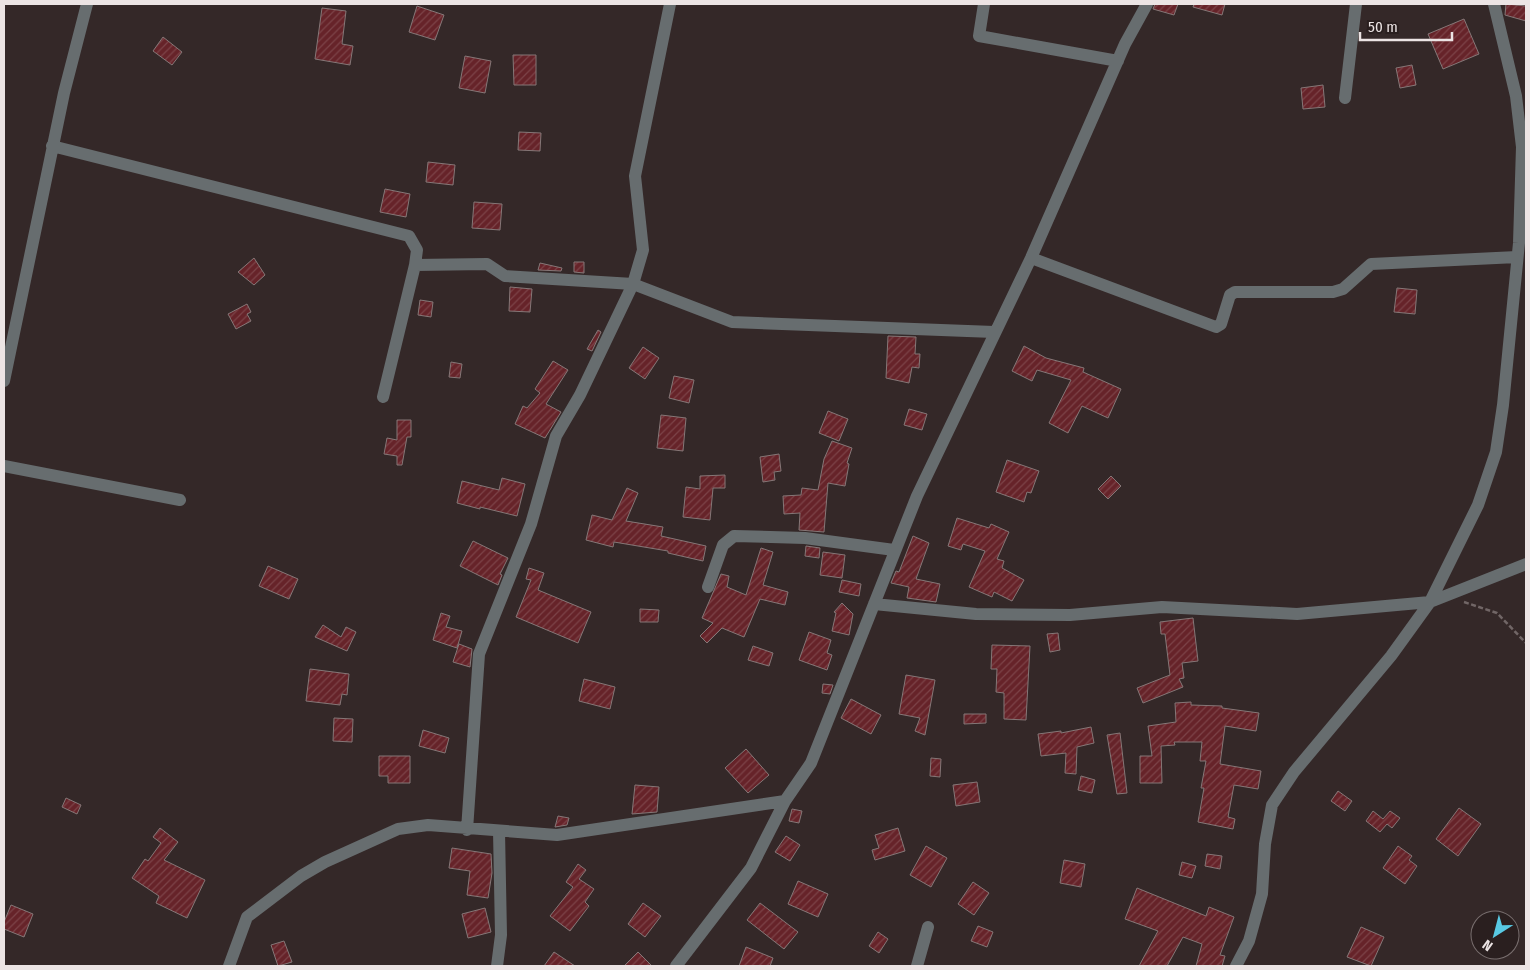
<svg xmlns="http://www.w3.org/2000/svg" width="1530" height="970" font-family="'Fira Sans Condensed',sans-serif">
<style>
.building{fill:url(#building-hatch);stroke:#857777}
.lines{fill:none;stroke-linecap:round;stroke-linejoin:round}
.path{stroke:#716666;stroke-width:2.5;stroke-dasharray:5 2.5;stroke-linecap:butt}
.minor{stroke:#676d6f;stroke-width:12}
</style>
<defs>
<pattern id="building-hatch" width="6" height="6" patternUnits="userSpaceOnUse" patternTransform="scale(1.25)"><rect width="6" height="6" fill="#662329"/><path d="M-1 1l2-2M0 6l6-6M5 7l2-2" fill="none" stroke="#7c4348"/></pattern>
</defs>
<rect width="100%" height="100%" fill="#342828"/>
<path class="building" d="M1155 4H1178L1174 15 1153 9Z
M1194 4H1225L1222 15 1193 7Z
M1506 4 1526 6V21L1505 15Z
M417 6 444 15 435 40 409 32Z
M322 8 346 11 342 44 353 46 350 65 315 59Z
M1464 19 1479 54 1443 69 1428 34Z
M163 37 182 52 172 65 153 51Z
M513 55H536V85H514Z
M465 56 491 61 485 93 459 88Z
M1412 65 1416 85 1400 88 1396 68Z
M1323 85 1325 107 1303 109 1301 88Z
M519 132 541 133 540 151 518 150Z
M428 162 455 165 453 185 426 182Z
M385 189 410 194 406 217 380 212Z
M474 202 502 204 500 230 472 228Z
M254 258 265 275 254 285 238 272Z
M574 262H584V273L574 272Z
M540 263 562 268 561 271 538 270Z
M510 287 532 289 530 312 509 311Z
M1397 288 1417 290 1415 314 1394 312Z
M420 300 433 302 431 317 418 315Z
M247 304 251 312 247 314 251 321 236 329 228 314Z
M598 330 601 332 592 351 587 349Z
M888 336 916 337 915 354H920L919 368 912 367 909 383 886 378Z
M1024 346 1046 358 1084 368 1083 372 1121 389 1108 418 1082 406 1068 433 1049 423 1071 380 1037 370 1032 381 1012 371Z
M643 347 659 358 645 379 629 368Z
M553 361 568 370 546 404 561 412 545 438 515 424 523 406 527 408 540 393 535 389Z
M451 362 462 364 460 378 449 377Z
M674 376 694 380 689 403 669 398Z
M909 409 927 414 922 430 904 425Z
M828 411 848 419 839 441 819 433Z
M661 415 686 418 683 451 657 448Z
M397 420H411V437H407L402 465H397V456L384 454 387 438 397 440Z
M832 441 852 448 847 463 849 464 845 486 828 483 824 532 799 530 800 513 784 514 783 496 801 495 802 488 818 490 824 459Z
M779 454 781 471 774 472 775 480 763 482 760 457Z
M1007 460 1039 471 1031 493 1027 492 1024 502 996 492Z
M725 475V488H713L710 520 683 517 686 487 700 489V476Z
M1111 476 1121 486 1108 499 1098 489Z
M502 478 525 484 517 516 480 507V509L457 503 462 481 499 490Z
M627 488 638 493 626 521 663 527 661 536 706 546 703 561 668 553V551L614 542 613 547 586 540 592 515 612 520Z
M957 518 989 528 991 524 1009 532 997 559 1004 561 1002 568 1024 580 1012 601 994 592 992 597 969 587 985 551 963 544 961 550 948 546Z
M913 536 929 543 916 579 940 584 936 602 907 598 909 587 891 583 896 571 899 572Z
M473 541 508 558 500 574 502 575 498 585 460 566Z
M806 546 820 548 819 558 805 556Z
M761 548 773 552 763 585 788 592 785 605 760 599 744 637 722 628 707 643 700 636 713 623 702 618 721 574 729 576 727 587 746 595Z
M823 552 845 555 842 578 820 575Z
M268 566 298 579 289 599 259 586Z
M529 568 544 573 538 590 591 612 578 643 516 617 531 580 526 579Z
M842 580 861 584 859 596 839 592Z
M842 603 853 614 849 635 832 631 836 613 834 612Z
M640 609 659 610 658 622H640Z
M441 613 450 616 446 627 462 631 457 648 433 640Z
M1193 618 1198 661 1182 663 1184 678 1179 679 1183 687 1143 703 1137 688 1170 675 1165 634H1161L1160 622Z
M323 625 341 637 346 627 356 632 347 651 315 637Z
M809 632 831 640 827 653 832 655 827 670 799 660Z
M1058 633 1060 650 1050 652 1047 634Z
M459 644 472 649 470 667 453 662Z
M992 645 1030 646 1026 720 1004 719V693L996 692 997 669H991Z
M753 646 773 653 769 666 748 660Z
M310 669 349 674 347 695 342 694 340 705 306 701Z
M906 675 935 680 925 735 915 731 920 718 899 714Z
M584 679 615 687 610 709 579 701Z
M823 684 833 685 830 694 822 693Z
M851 699 881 715 871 734 841 718Z
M1191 702V705L1222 706V708L1259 713 1256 731 1225 726 1220 764 1261 771 1258 789 1234 785 1228 817 1235 819 1233 829 1198 822 1204 788H1201L1206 761H1200L1202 742H1174L1175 745 1161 746 1162 783H1140V756H1152L1148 726 1176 722 1175 703Z
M964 714H986V723L964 724Z
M334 718 353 719 352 742 333 741Z
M1091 727 1094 743 1077 747 1076 774 1065 773 1066 753 1041 756 1038 734 1061 731V733Z
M423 730 449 738 445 753 419 746Z
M1120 733 1127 793 1117 794 1107 735Z
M746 749 769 775 748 793 725 768Z
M379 756H410V783H388V776H379Z
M931 758 941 759 940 777 930 776Z
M1081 776 1095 780 1092 793 1078 790Z
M977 782 980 802 956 806 953 785Z
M635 785 659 787 657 812 632 814Z
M1338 791 1352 801 1345 811 1331 801Z
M66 798 81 805 77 814 62 807Z
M1459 808 1481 824 1458 856 1436 839Z
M792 809 802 811 799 823 789 821Z
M1373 811 1383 819 1390 811 1400 818 1392 828 1387 824 1380 832 1366 821Z
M558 816 569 818 567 825 555 827Z
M160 828 178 842 164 860 205 880 187 918 156 903 159 896 132 878 145 859 148 861 161 843 153 837Z
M898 828 905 851 875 860 872 850 879 848 875 835Z
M786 836 800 845 790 861 775 852Z
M926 846 947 858 931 887 910 875Z
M1398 846 1412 856 1409 860 1417 866 1405 884 1383 868Z
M452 848 491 854 492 873 488 898 467 895 470 871 449 868Z
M1207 854 1222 856 1220 869 1205 866Z
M1064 860 1085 864 1081 887 1060 883Z
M1182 862 1196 866 1192 878 1179 875Z
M578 864 586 870 579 879 594 889 585 902 589 906 570 931 550 916 573 887 566 882Z
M798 881 828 894 818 917 788 904Z
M973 882 989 893 974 915 958 904Z
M1137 888 1206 916 1209 907 1234 917 1220 955 1225 956 1222 966H1196L1202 944 1183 937 1167 966H1139L1158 931 1125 919Z
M643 903 661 916 645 937 628 924Z
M760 903 798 932 784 949 747 920Z
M11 905 33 914 24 937 4 929V922Z
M485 908 491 932 468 938 462 914Z
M978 926 993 932 987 947 971 941Z
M1361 927 1384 937 1371 966 1347 957Z
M878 932 888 939 879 953 869 946Z
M284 941 292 962 278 966 271 945Z
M746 947 773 958 770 966H739Z
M554 952 575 966H544Z
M638 952 652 966H624Z"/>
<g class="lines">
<path class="path" d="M1464 602 1497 613 1526 643"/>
<path class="minor" d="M984 4 979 36 1118 61
M1345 98 1356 4
M52 146 409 236 417 250 415 265
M1031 258 1216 327 1221 324 1230 295 1235 292H1333L1343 289 1371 264 1517 257
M4 381 64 93 87 4
M383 397 415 265 487 264 505 276 633 284 732 322 994 332
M4 466 180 500
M708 587 723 545 734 536 805 538 894 550
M874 604 976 614 1070 615 1162 607 1297 614 1430 602 1526 564
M467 830 479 654 531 524 556 436 580 395 633 284 643 250 635 176 670 4
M229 966 247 917 301 876 325 862 398 829 428 825 557 835 785 801
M497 966 501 935 499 831
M676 966 751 868 785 801 811 763 917 496 1031 258 1125 44 1147 4
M917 966 928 927
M1236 966 1249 941 1262 894 1265 844 1272 805 1294 772 1391 656 1430 602 1478 505 1496 452 1503 405 1519 243 1522 147 1516 96 1494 4"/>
</g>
<rect width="1530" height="970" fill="none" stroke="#ece4e4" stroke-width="10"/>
<g transform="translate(1495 935) rotate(216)"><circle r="24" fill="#2a1f1f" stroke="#786e6e"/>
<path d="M0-4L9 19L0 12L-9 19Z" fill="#58c9e3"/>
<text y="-8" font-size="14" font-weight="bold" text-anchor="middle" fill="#ece4e4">N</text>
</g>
<path d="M1360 32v8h92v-8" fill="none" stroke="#ece4e4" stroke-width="2.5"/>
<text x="1368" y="32" font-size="15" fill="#ece4e4" stroke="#2a1f1f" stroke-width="4" paint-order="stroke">50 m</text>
</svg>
